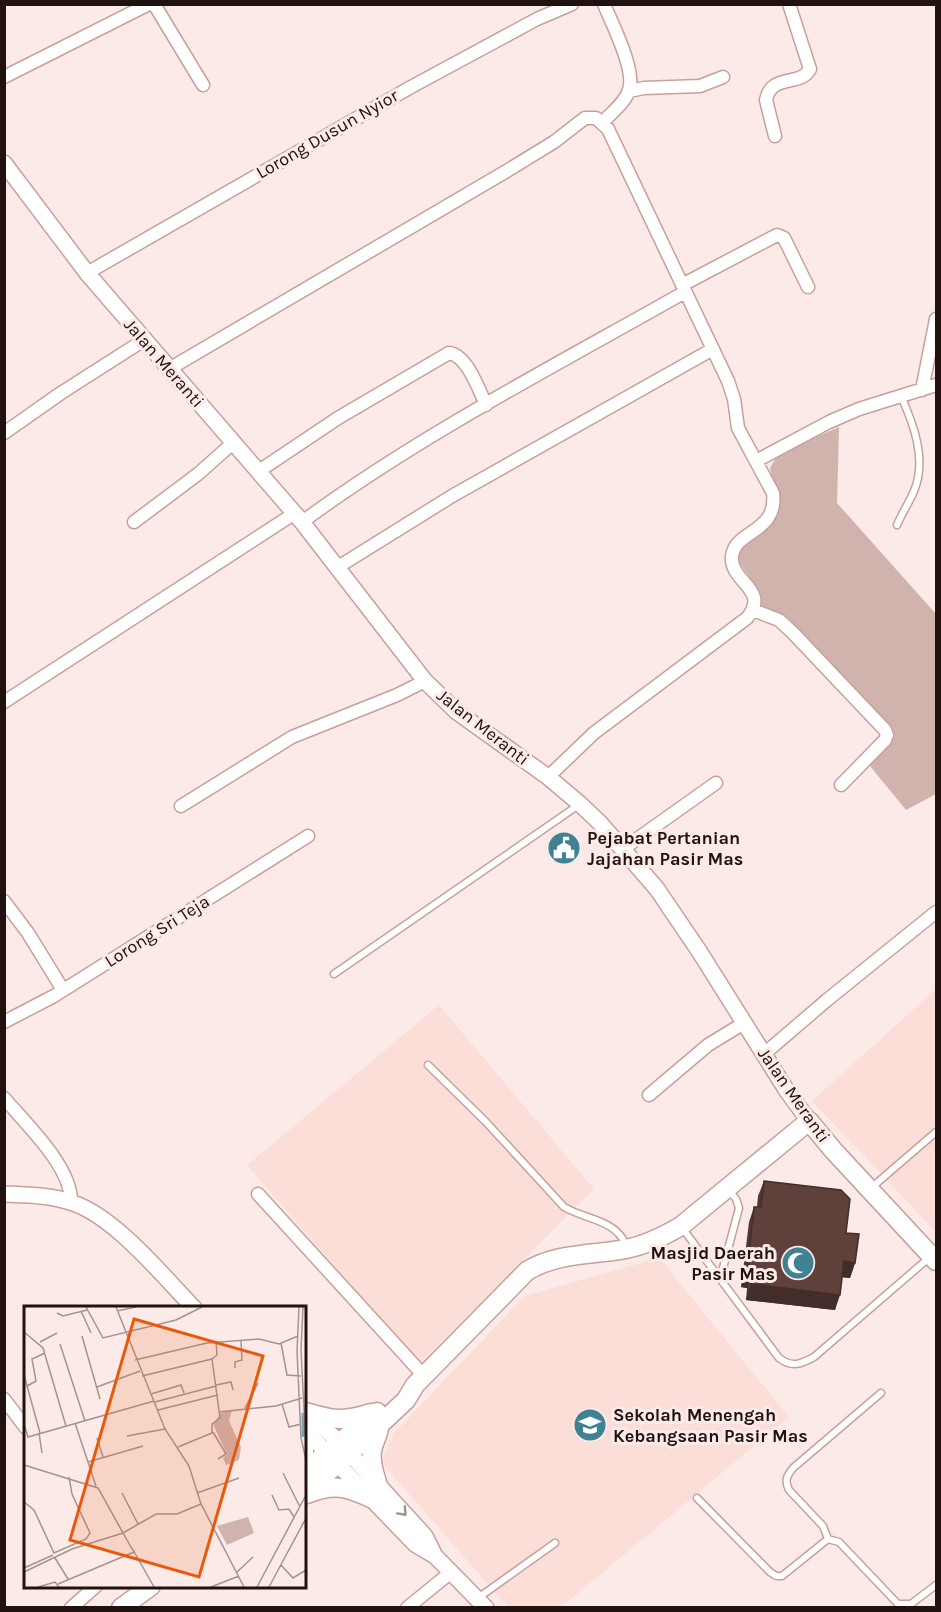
<svg xmlns="http://www.w3.org/2000/svg" width="941" height="1612" font-family="Karla,sans-serif">
<style>
.built{fill:#fbded8}
.green{fill:#d0b3ad}
.lines{fill:none;stroke-linecap:round;stroke-linejoin:round}
.service-casing{stroke:#c7a199;stroke-width:9}
.minor-casing{stroke:#c7a199;stroke-width:15}
.tertiary-casing{stroke:#c7a199;stroke-width:18}
.secondary-casing{stroke:#c7a199;stroke-width:21}
.service{stroke:#fff;stroke-width:6}
.minor{stroke:#fff;stroke-width:12}
.tertiary{stroke:#fff;stroke-width:15}
.secondary{stroke:#fff;stroke-width:18}
.wall{fill:#533732}
.shaded-wall{fill:#432d29}
.building{fill:#60403a;stroke:#432d29;stroke-width:1.5}
.oneway{stroke:#9a9493}
.labels{text-anchor:middle;stroke-width:6;stroke-linejoin:round;paint-order:stroke}
.street-label{font-size:18px;fill:#1f120f;stroke:#fbeae7}
.poi-label{font-size:18px;font-weight:bold;fill:#1f120f;stroke:#fbeae7;text-anchor:start}
.inset-river{fill:none;stroke:#7ca2ad;stroke-width:3}
.inset-road{fill:none;stroke:#a39491;stroke-width:1.5}
.view{fill:#e8590c;fill-opacity:0.15;stroke:#e8590c;stroke-width:3}
.inset-edge{fill:none;stroke:#1f120f;stroke-width:3}
</style>
<rect width="100%" height="100%" fill="#fbeae7"/>
<path class="built" d="M936 989V1232L812 1101Z
M439 1005 594 1189 419 1364 247 1165Z
M659 1258 789 1417 561 1607H508L381 1462 393 1434 525 1296Z"/>
<path class="green" d="M839 427 837 503 936 614V794L906 810 870 766 895 736 790 620 759 606 761 601 754 583 740 564 737 555 743 546 778 516 779 509 770 468 778 454Z"/>
<g class="lines">
<g class="service-casing">
<path id="service" d="M897 525C902 513 909 503 914 491 927 460 914 425 901 396
M334 974 580 804
M428 1065 486 1122 564 1207C586 1220 615 1219 626 1245
M871 1188 936 1132
M683 1229 779 1358C792 1368 801 1364 814 1357L930 1257
M718 1276 723 1268 739 1208 736 1199 728 1189
M697 1498 770 1572 776 1576H782L828 1539 839 1542 898 1604H911L936 1585
M828 1539 823 1526 789 1490C784 1480 787 1476 793 1468L881 1393
M478 1598 555 1543"/>
</g>
<g class="minor-casing">
<path id="minor" d="M154 4 203 85
M4 77 149 4
M629 91 644 88 700 86 723 77
M603 122C612 112 625 103 629 90 636 70 612 24 604 4
M775 136 766 100C771 73 801 87 810 69L789 4
M87 273 411 87 537 19 572 4
M682 285 777 235 784 238 808 287
M169 369 505 172 554 142 585 118H596L608 129 728 381 734 399 738 428 773 493C778 533 735 530 732 556 729 582 771 589 747 618L594 733 548 777
M922 390 936 319
M4 433 61 393 144 340
M756 461 829 422 859 409 936 385
M259 471 338 418 449 353C467 355 479 390 486 405
M134 522 198 474 234 442
M302 522C420 435 558 364 685 292
M338 567 452 496 713 349
M753 610 779 620 793 633 885 730 887 735 885 740 841 785
M4 702 295 513
M181 806 292 737 397 695 425 681
M623 849 716 783
M4 901 28 933 63 990
M4 1022 54 996 308 836
M764 1054 827 1000 936 912
M649 1095 708 1045 744 1023
M4 1098C26 1124 72 1167 71 1202
M258 1194 425 1377
M4 1399 26 1428
M71 1608 96 1586
M407 1608 450 1573"/>
</g>
<g class="tertiary-casing">
<path id="tertiary" d="M4 163 87 273 302 522 425 681 457 712 548 777 580 804 600 823 657 889 699 951 787 1091 809 1121
M4 1194C27 1195 51 1195 73 1203 115 1217 162 1275 194 1308
M307 1412 340 1443 425 1536 435 1556 486 1608
M304 1429 415 1544 435 1556"/>
</g>
<g class="secondary-casing">
<path id="secondary" d="M306 1412C332 1420 344 1422 371 1413
M304 1436V1461
M304 1472 377 1412
M378 1486C375 1475 370 1463 372 1451 373 1443 378 1436 379 1428
M304 1491 339 1463 406 1400 415 1385 527 1271C556 1253 593 1255 626 1249 646 1245 664 1236 681 1226L809 1121 833 1150 936 1261
M307 1494C334 1483 347 1487 373 1499
M121 1608 151 1586"/>
</g>
<use href="#service" class="service"/>
<use href="#minor" class="minor"/>
<use href="#tertiary" class="tertiary"/>
<use href="#secondary" class="secondary"/>
</g>
<path class="wall" d="M764 1181 846 1233 855 1263 850 1278 842 1277 835 1310 746 1300 747 1288 741 1287 749 1222 754 1207H757L758 1196Z"/>
<path class="shaded-wall" d="M844 1261 855 1263 850 1278 839 1277Z
M747 1272 753 1273 747 1288 741 1287Z
M751 1284 840 1295 835 1310 746 1300Z"/>
<path class="building" d="M764 1181 841 1190 850 1199 846 1233 859 1234 855 1263 844 1261 840 1295 751 1284 753 1273 747 1272 754 1207H761Z"/>
<defs><path id="oneway-chevron" d="M-2-3.5L2.5 0L-2 3.5" fill="none" stroke-width="1.6" stroke-linecap="round" stroke-linejoin="round" transform="scale(1.5)"/></defs>
<use class="oneway" href="#oneway-chevron" transform="translate(403 1512) rotate(47)"/>
<defs>
<g id="civic-disc" transform="scale(1.725)"><circle r="9.5" fill="#3f8293" stroke="#fbeae7"/><path d="M-.6-6.5H3V-4.5H.6V-3L4-1V1h2V6H-6V1h2V-1L-.6-3ZM-1.2 2.5V6h2.4V2.5Z" fill="#fff"/></g>
<g id="mosque-disc" transform="scale(1.725)"><circle r="9.5" fill="#3f8293" stroke="#fbeae7"/><path d="M3.5-4.9A6 6 0 1 0 3.5 4.9A5 5 0 1 1 3.5-4.9Z" fill="#fff"/></g>
<g id="school-disc" transform="scale(1.725)"><circle r="9.5" fill="#3f8293" stroke="#fbeae7"/><path d="M0-5L7-2L0 1L-7-2ZM-4 1L0 2.5L4 1V4Q0 6-4 4Z" fill="#fff"/></g>
</defs>
<g fill-rule="evenodd">
<use href="#civic-disc" x="564" y="848"/>
<use href="#mosque-disc" x="798" y="1263"/>
<use href="#school-disc" x="590" y="1425"/>
</g>
<g class="labels">
<g class="street-label">
<text transform="translate(327 134) rotate(-30)" y="6">Lorong Dusun Nyior</text>
<text transform="translate(164 363) rotate(49)" y="6">Jalan Meranti</text>
<text transform="translate(483 727) rotate(38)" y="6">Jalan Meranti</text>
<text transform="translate(157 931) rotate(-32)" y="6">Lorong Sri Teja</text>
<text transform="translate(794 1095) rotate(55)" y="6">Jalan Meranti</text>
</g>
<g class="poi-label">
<text x="587" y="844">Pejabat Pertanian<tspan x="587" dy="21">Jajahan Pasir Mas</tspan></text>
<text x="775" y="1259" text-anchor="end">Masjid Daerah<tspan x="775" dy="21">Pasir Mas</tspan></text>
<text x="613" y="1421">Sekolah Menengah<tspan x="613" dy="21">Kebangsaan Pasir Mas</tspan></text>
</g>
</g>
<g transform="translate(24 1306)">
<rect width="282" height="282" fill="#fbeae7"/>
<path d="M208 104 205 115 217 141 215 154 202 159 199 152 203 149 189 118 197 107ZM224 211 230 227 203 239 193 220Z" fill="#d0b3ad"/>
<path class="inset-river" d="M279 107V131"/>
<path class="inset-road" d="M62 1 79 32 152 14 178 1M92 1 141 123 165 160 177 198M275 1 273 45 277 132 282 154M279 1 277 44 282 142M57 5 67 27M93 5 112 1M33 7 39 10 63 4M0 26 19 42 42 120M58 30 76 93M16 36 33 27M257 37 263 69 277 70M36 38 61 115M188 53 193 49 192 35M111 54 183 37 235 33 255 38 274 30M211 62V56L218 54 217 34M0 69 16 127M118 70 188 53 196 112 188 118V127L154 141M192 79 207 76 209 84M3 80 12 75 8 53 21 47M73 81 116 65M127 88 157 79 160 87M131 96 192 80M258 98 265 121 277 118M221 102 234 77M134 104 194 89M195 106 252 100 278 92M51 117 72 180M0 118 4 131 130 95M189 126 202 148 194 153M15 127 18 147M103 130 141 123M73 132 79 151M64 156 119 140M0 159 74 182 108 243M259 167 276 201M98 187 114 218M173 187 215 172M248 189 255 204 265 203 270 211M0 196 10 204 30 247 62 233 66 227 48 188 45 171M108 242 130 281M31 252 44 273M257 259 269 272 282 264M0 262 29 249M0 266 48 243 99 227 132 208H153L177 198 220 281M213 266 229 251M34 278 110 246M14 281 31 276 35 281M187 281 215 270M233 281 282 189M245 281 282 212"/>
<path class="view" d="M110 13 239 50 175 271 46 234Z"/>
<rect width="282" height="282" class="inset-edge"/>
</g>
<rect width="941" height="1612" fill="none" stroke="#1f120f" stroke-width="12"/>
</svg>
